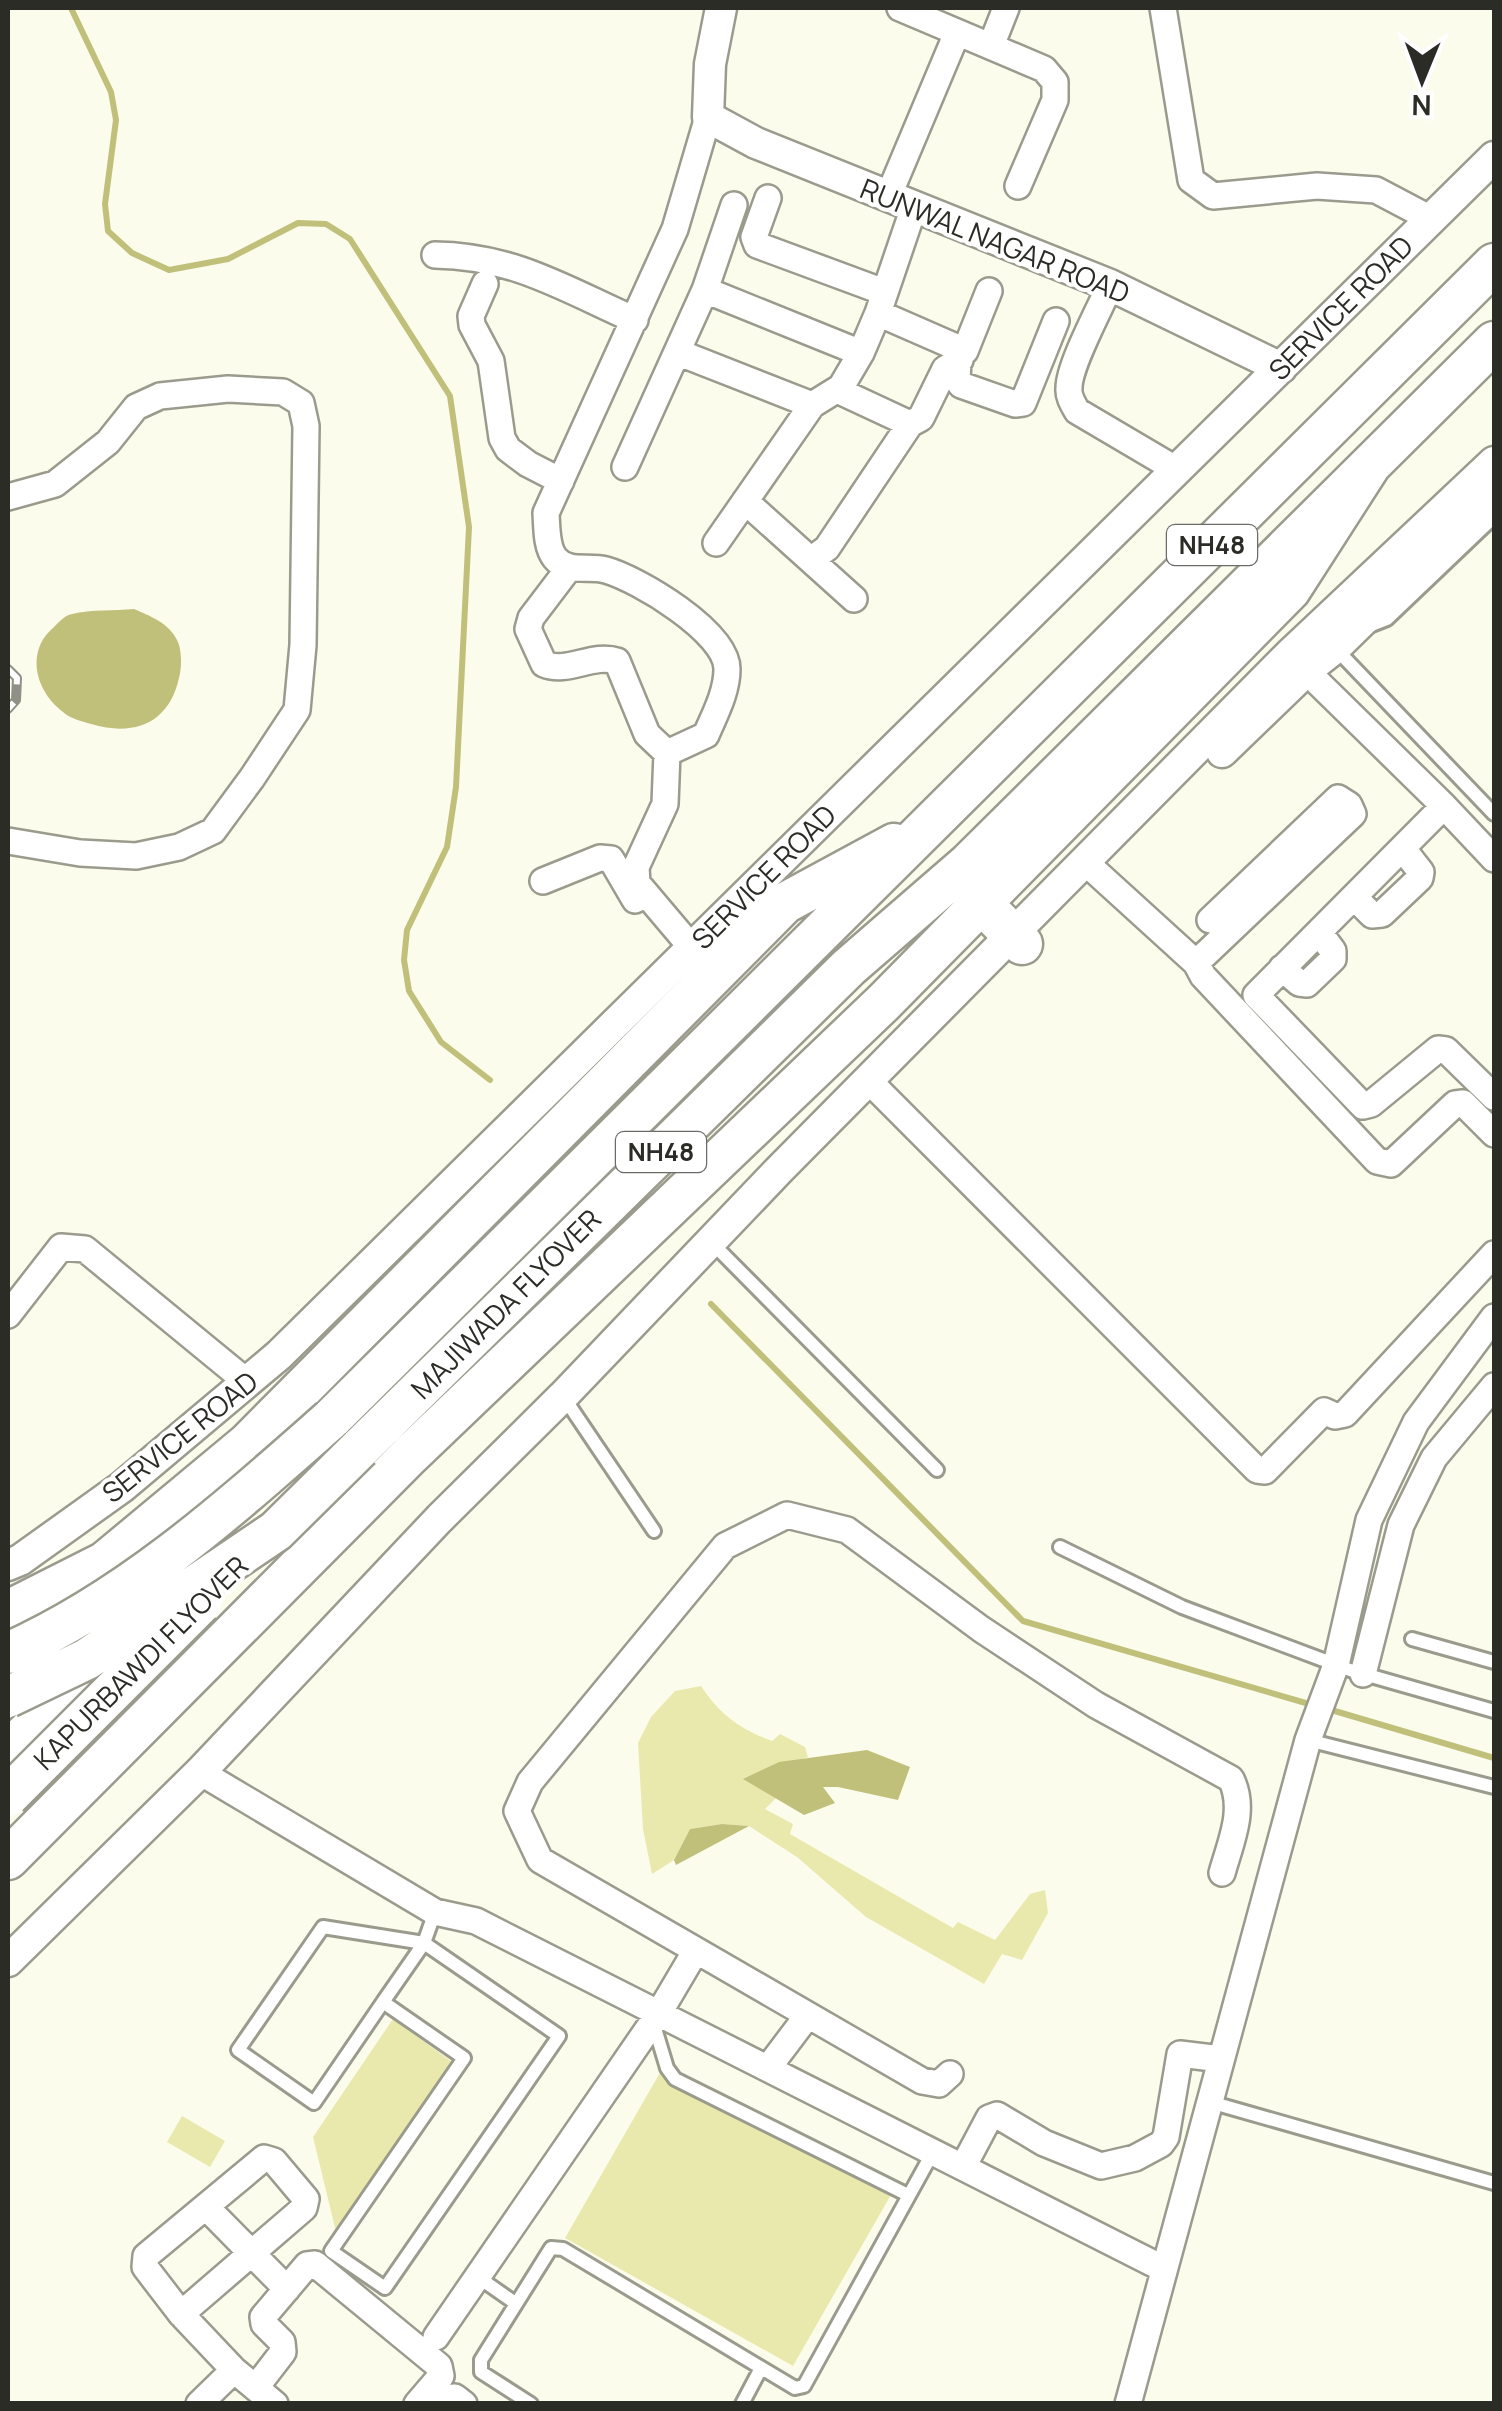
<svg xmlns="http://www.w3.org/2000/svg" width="1502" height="2411" font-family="Manrope,sans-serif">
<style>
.green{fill:#eae9ad}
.water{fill:#c1c07b}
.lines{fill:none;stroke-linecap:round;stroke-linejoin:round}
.stream{stroke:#c1c07b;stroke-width:6}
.service-casing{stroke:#9b9b8d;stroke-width:18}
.minor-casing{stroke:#9b9b8d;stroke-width:30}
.tertiary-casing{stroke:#9b9b8d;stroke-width:35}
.trunk-casing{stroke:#9b9b8d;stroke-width:45}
.service{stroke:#fff;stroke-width:12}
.minor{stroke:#fff;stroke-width:25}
.tertiary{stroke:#fff;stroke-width:30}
.trunk{stroke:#fff;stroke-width:40}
.rail-casing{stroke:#909086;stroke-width:10}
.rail{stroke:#fff;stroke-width:6;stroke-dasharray:19;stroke-linecap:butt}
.trunk-bridge-casing{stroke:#9b9b8d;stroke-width:45;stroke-linecap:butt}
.trunk-bridge{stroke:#fff;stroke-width:40}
.labels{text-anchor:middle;stroke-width:8;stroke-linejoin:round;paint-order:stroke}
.shield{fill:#fff;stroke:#6b6b68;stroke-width:2.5}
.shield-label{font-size:25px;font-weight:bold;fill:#2c2c27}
.street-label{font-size:28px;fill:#2c2c27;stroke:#fff}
</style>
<rect width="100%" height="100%" fill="#fbfcec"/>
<path class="green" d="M701 1686C720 1715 740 1729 772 1741L780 1734 805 1747 808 1757 744 1779 776 1798 765 1809 793 1824 790 1834 953 1928 958 1922 995 1940 1030 1894 1045 1890 1048 1913 1022 1960 1002 1954 984 1984 866 1917 797 1857 749 1826 722 1824 690 1829 674 1860 652 1874 643 1829 638 1743 651 1717 675 1691Z
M393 2019 452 2062 337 2236 313 2137Z
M665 2064 892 2193 793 2366 565 2238Z
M182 2116 225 2141 210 2167 167 2142Z"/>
<path class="water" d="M134 609C150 616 169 623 177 640 182 649 182 667 179 678 169 723 135 737 91 724 81 721 71 719 63 712 35 691 25 651 54 627 59 622 65 615 72 614 91 609 114 611 134 609Z
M867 1750 910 1767 898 1800 838 1787H823L835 1803 804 1815 743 1779 779 1762Z
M722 1824 749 1826 676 1865 674 1860 690 1829Z"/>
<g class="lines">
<path class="stream" d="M71 8 111 92 116 120 105 204 108 231 132 253 169 270 228 259 298 223 326 224 350 239 450 396 469 527 456 787 447 847 407 930 404 960 409 991 441 1042 490 1080
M711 1304 1023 1621 1316 1706
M1328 1709 1494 1758"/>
<g class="service-casing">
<path id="service" d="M1369 626 1387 619 1494 517
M1337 650 1494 814
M722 1253 937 1470
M563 1396 654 1531
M1060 1547 1182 1607 1350 1670 1494 1711
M1412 1639 1494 1662
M1308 1740 1494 1787
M383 2002 314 2103 238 2050 323 1927 424 1943 559 2036 385 2288 331 2251 464 2058 383 2002 424 1943 435 1912
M654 2025 667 2068 675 2079 908 2195
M1210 2102 1494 2183
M478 2277 515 2303
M531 2404 481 2372V2360L551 2248 563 2249 795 2388 804 2386 933 2152
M742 2404 761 2368"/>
</g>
<g class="minor-casing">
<path id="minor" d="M900 8 1044 69 1055 82V100L1018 186
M1163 8 1191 180 1213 196 1317 186 1376 190 1431 219
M991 46 1006 8
M888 197 957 33
M768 198 754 237 757 245 884 292
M435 255C514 256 565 289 635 320
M485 284 471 316 472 325 491 361 502 438 508 449 528 464 561 481
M1110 285C1100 309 1069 365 1069 388 1068 396 1073 404 1077 411L1177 470
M705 290 861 353
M878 313 965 351 989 291
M677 352 812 405
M958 363 957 379 961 385 1015 404 1023 403 1056 321
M837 390 910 424 921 418 945 369 960 360
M625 467 705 290 734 205
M8 497 55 484 108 442 136 407 160 396 228 389 283 392 301 403 306 426 303 645 297 710 252 778 213 831 179 847 136 856 80 853 8 841
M745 501 854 599
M716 543 812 405 841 387 861 353 878 313 914 207
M811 560 827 548 910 424
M569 568 531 618 528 629 544 664C567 674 593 653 617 661L647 734 667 753
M1295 660 1444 806 1256 995 1363 1106 1371 1104 1438 1049 1446 1050 1494 1097
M1444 806 1494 859
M1085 862 1196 963 1203 976 1377 1161 1391 1164 1455 1104 1463 1103 1494 1134
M543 881 600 858 611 859 635 900
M1354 897 1372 915 1382 914 1420 878 1421 872 1403 849
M692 948 637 883 636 867 665 804 667 753 706 735C715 714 727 692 727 669 727 632 638 579 606 570 589 565 568 574 555 558 546 547 547 527 546 513L675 229 708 117
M1196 963 1353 814 1349 805 1338 798 1210 920
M1282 968 1299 983 1307 984 1333 959V951L1319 932
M868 1080 1257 1470 1265 1471 1324 1411 1335 1416 1345 1414 1494 1254
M8 1315 61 1247 85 1249 247 1382
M1363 1674 1401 1525 1434 1458 1494 1386
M200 1772 435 1912 476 1921 1164 2269
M768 2068 808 2015
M950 2074 939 2084 922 2081 540 1860 517 1811 530 1782 725 1546 787 1515 847 1530 981 1629 1096 1705 1231 1779C1246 1809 1231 1841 1222 1873
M963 2167 989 2118 997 2115 1044 2143 1101 2166 1135 2158 1161 2144 1166 2137 1180 2054 1221 2059
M207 2208 287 2289
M181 2314 304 2208 306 2199 274 2161 264 2158 146 2256 145 2267 181 2314 234 2370
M436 2337 659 2013 695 1952
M256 2387 283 2352 282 2342 264 2324 263 2317 307 2265 315 2264 439 2366 441 2376 417 2404
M199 2404 234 2370 275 2404
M440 2404 445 2398 455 2397 464 2404
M1128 2404 1308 1740 1336 1665 1369 1520 1416 1422 1494 1317"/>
</g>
<g class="tertiary-casing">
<path id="tertiary" d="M721 8 710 64 708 117 756 143 1110 285 1281 368
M1222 752 1307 670 1335 648 1494 492
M8 1565 20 1560 122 1487 279 1355 1494 157
M8 1961 200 1772 439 1519 563 1396 780 1169 1289 655 1494 462"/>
</g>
<g class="trunk-casing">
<path id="trunk" d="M981 903 1022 944
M331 1419 1494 264
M360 1448 849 967 969 863 1494 342
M8 1611 105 1562 247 1444 785 903 894 844
M8 1751 102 1661
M8 1859 410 1455 884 1002 1290 590 1369 467"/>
</g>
<use href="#service" class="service"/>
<use href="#minor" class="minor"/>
<use href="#tertiary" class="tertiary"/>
<use href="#trunk" class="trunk"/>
<g class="rail-casing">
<path id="rail" d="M8 669 17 678 16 700 8 709"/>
</g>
<use href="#rail" class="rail"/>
<g class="trunk-bridge-casing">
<path id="trunk-bridge" d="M8 1653C131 1598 231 1507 331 1419
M8 1697 87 1659 276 1531 360 1448
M8 1796 201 1603"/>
</g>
<use href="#trunk-bridge" class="trunk-bridge"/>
</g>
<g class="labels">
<g class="shield">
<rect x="1167" y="525" width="90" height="40" rx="8"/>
<rect x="616" y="1132" width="90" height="40" rx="8"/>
</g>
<g class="shield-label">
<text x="1212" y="554">NH48</text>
<text x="661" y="1161">NH48</text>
</g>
<g class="street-label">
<text transform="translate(995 241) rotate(22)" y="10">RUNWAL NAGAR ROAD</text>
<text transform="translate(1341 308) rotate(-45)" y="10">SERVICE ROAD</text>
<text transform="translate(764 877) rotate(-45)" y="10">SERVICE ROAD</text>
<text transform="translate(506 1304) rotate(-45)" y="10">MAJIWADA FLYOVER</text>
<text transform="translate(180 1437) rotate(-39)" y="10">SERVICE ROAD</text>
<text transform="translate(141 1663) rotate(-45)" y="10">KAPURBAWDI FLYOVER</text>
</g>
</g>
<rect width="1502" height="2411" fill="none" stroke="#2c2c27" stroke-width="20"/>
<g transform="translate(1422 80) rotate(181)" stroke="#ffffff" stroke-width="8" paint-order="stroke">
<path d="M0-8L18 38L0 25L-18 38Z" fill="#2c2c27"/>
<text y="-15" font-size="28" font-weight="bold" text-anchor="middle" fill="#2c2c27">N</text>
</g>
</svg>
